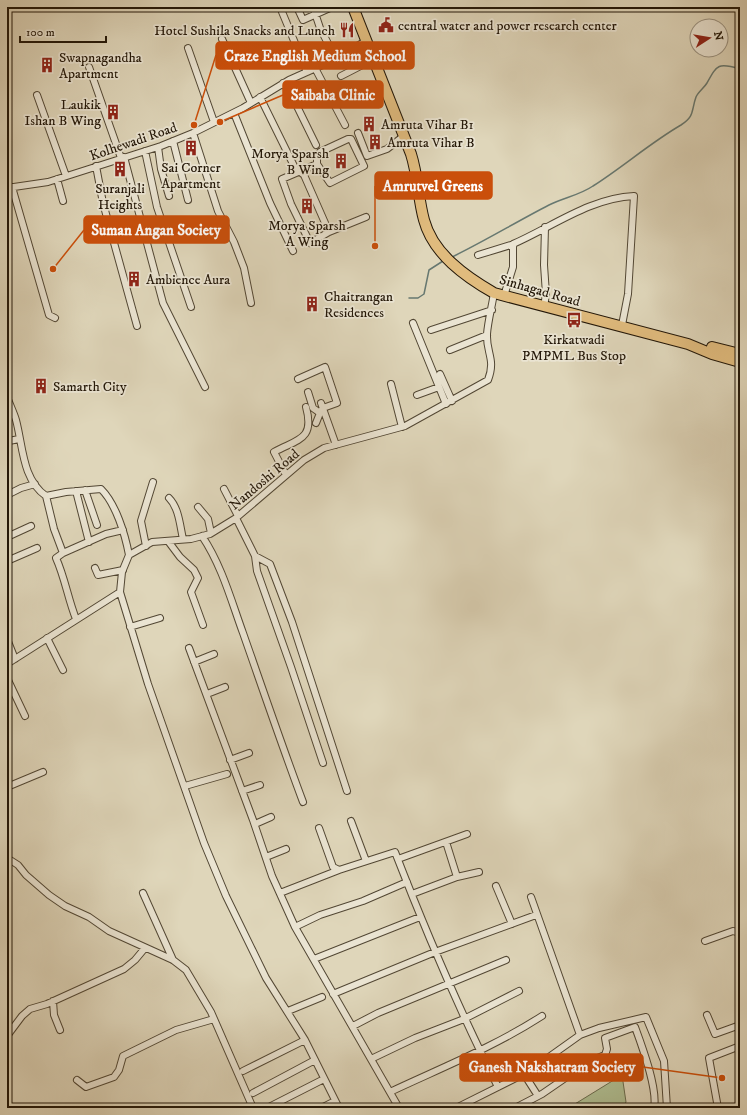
<svg xmlns="http://www.w3.org/2000/svg" width="747" height="1115" font-family="'IM FELL DW Pica',serif">
<style>
.green{fill:#afbe92;stroke:#696a4d}
.lines{fill:none;stroke-linecap:round;stroke-linejoin:round}
.stream{stroke:#677870;stroke-width:1.5}
.minor-casing{stroke:#524734;stroke-width:8}
.primary-casing{stroke:#231708;stroke-width:12}
.minor{stroke:#eae4d2;stroke-width:6}
.primary{stroke:#e0bb7d;stroke-width:10}
.labels{text-anchor:middle;stroke-width:3.5;stroke-linejoin:round;paint-order:stroke}
.poi-label{font-size:14px;fill:#231708;stroke:#eae4d2;text-anchor:start}
.street-label{font-size:14px;fill:#231708;stroke:#eae4d2}
.leader{fill:none;stroke:#ca4f0b;stroke-width:1.5}
.callout-dot{fill:#ca4f0b;stroke:#eae4d2;stroke-width:1.5}
.callout{fill:#ca4f0b;stroke:#ca4f0b;stroke-width:1.5}
.callout-label{font-size:15px;text-anchor:middle;font-weight:bold;fill:#fff}
</style>
<rect width="100%" height="100%" fill="#dfd6ba"/>
<filter id="stains"><feTurbulence type="fractalNoise" baseFrequency=".005" numOctaves="4"/><feColorMatrix values="0 0 0 0 .2 0 0 0 0 .09 0 0 0 0 .02 0 0 0 .5 -.17"/></filter>
<radialGradient id="worn" r=".72"><stop offset=".6" stop-color="#630" stop-opacity="0"/><stop offset="1" stop-color="#630" stop-opacity=".3"/></radialGradient>
<path class="green" d="M622 1075 626 1102 623 1108H571L570 1107Z"/>
<g class="lines">
<path class="stream" d="M452 257C485 241 516 222 549 205 563 198 580 195 593 186 623 167 650 143 681 125 695 116 691 111 696 97 698 92 704 88 707 83 717 65 718 62 740 69
M409 298H418L424 294 429 270 443 261"/>
<g class="minor-casing">
<path id="minor" d="M280 7 307 72
M297 7 303 20 332 7
M313 7 320 28 335 57
M222 39 251 103
M188 48 214 122
M89 67 121 158
M315 68 345 125
M341 76 374 59
M283 83 291 94 316 145
M37 95 66 176
M260 97 295 168 304 175 329 232 310 243 291 204 282 179 317 164V156L320 152 348 139H351L364 166 330 183 317 164
M234 113 270 203 293 251
M193 133 218 211 234 242 244 268 251 303
M358 133 367 156 387 149 405 135
M173 141 188 200
M158 147 161 169 169 196
M145 151 157 207 191 307
M124 157 163 303 205 387
M96 166 103 203 137 326
M57 179 63 201
M12 187 49 315 55 318
M7 188 48 182 161 146 193 133 243 108 289 80 327 63 366 41
M329 232 366 217
M478 255 514 244
M504 296 513 267V244C552 227 590 198 634 196L628 294 622 325
M544 307 546 294 544 265 545 227
M413 323 446 404
M431 330 492 310
M450 350 487 335
M440 374 452 401
M298 379 325 367 337 403 323 408 320 413
M391 384 402 427
M308 392 313 408 320 413 316 423
M417 395 439 387
M7 397C10 405 14 413 16 420 23 446 22 479 46 496L54 529 63 553 56 558C65 578 68 599 76 619
M321 403 336 445
M7 436 9 441 19 439
M286 475 274 452C298 439 315 440 306 407
M224 489 238 516
M85 490 97 525
M76 491 89 542
M7 495 21 488 35 484
M46 496 66 492 101 489C116 504 125 534 129 555
M169 498C179 508 180 526 183 539
M198 507 208 519 211 533
M236 518 255 556 270 564 292 622 347 791
M202 536C222 566 231 600 243 633 263 690 282 746 303 802
M7 537 31 526
M168 541 180 557 194 570 198 578 191 592 203 625
M146 546 141 521 153 482
M63 553 106 534 123 530
M255 556 257 571 291 667 323 763
M7 561 37 548
M95 568 98 575 123 570
M120 592 148 684 204 843 226 896 266 978 305 1040 339 1108
M130 627 160 618
M47 638 63 670
M7 639 15 659
M189 648 253 820 272 876 295 927 399 1108
M194 662 214 654
M7 664 120 592 122 572 129 555 152 542 191 539 210 534 236 518 304 460 324 448 405 426 488 380C496 359 486 353 487 334 488 321 492 306 494 293
M7 678 25 716
M207 694 225 687
M230 760 249 753
M185 786 227 774
M7 787 43 772
M242 791 260 785
M351 821 366 861
M255 824 271 817
M319 828 333 867 339 870 395 852C426 932 459 1010 498 1087
M446 842 457 877
M266 857 286 849
M7 858 18 865 26 875 49 895 65 906 89 917 109 931 173 960 186 970 211 1012 253 1108
M398 859 467 834
M496 886 512 924
M143 893 173 960
M280 893 339 870
M412 894 457 877 479 872
M531 897 580 1035
M295 927 320 915 363 901 407 882
M705 941 733 931 740 933
M314 959 420 917
M333 994 435 952 536 915
M53 1001 54 1015 60 1030
M288 1011 322 997
M707 1015 715 1034 740 1025
M353 1026 378 1013 506 960
M7 1036 22 1016 30 1009 47 1004 124 969 135 960 145 948
M371 1059 415 1038 464 1019 519 991
M243 1071 305 1040
M524 1074 538 1096
M77 1080 86 1087 114 1077 119 1070 123 1056 176 1030 214 1019
M390 1092C441 1068 494 1047 542 1016
M253 1093 315 1060
M267 1108 324 1079
M321 1108 335 1101
M456 1108 528 1072 580 1035 599 1028 646 1017 664 1061 667 1108
M515 1108 542 1094 590 1061 605 1055 607 1049 605 1038 635 1027C642 1046 658 1089 654 1108
M718 1108 709 1058 740 1046"/>
</g>
<g class="primary-casing">
<path id="primary" d="M353 7 411 154C418 176 418 198 424 220 433 254 466 277 494 293L688 344 712 354 740 362
M712 347 740 354"/>
</g>
<use href="#minor" class="minor"/>
<use href="#primary" class="primary"/>
</g>
<defs>
<g id="civic-bare" transform="scale(1.2)"><path d="M-.6-6.5H3V-4.5H.6V-3L4-1V1h2V6H-6V1h2V-1L-.6-3ZM-1.2 2.5V6h2.4V2.5Z" fill="#8f2418" stroke="#eae4d2" stroke-width="2.5" paint-order="stroke"/></g>
<g id="restaurant-bare" transform="scale(1.2)"><path d="M-5-6h1v4h1v-4h1v4h1v-4h1v5L-1.5 .5V6h-2V.5L-5-1ZM5-6V6H3V1.5H1.5Q1.5-4 5-6Z" fill="#8f2418" stroke="#eae4d2" stroke-width="2.5" paint-order="stroke"/></g>
<g id="building-bare" transform="scale(1.2)"><path d="M-4-6H4V6H1V3H-1V6H-4ZM-2.5-4.3h1.7v1.8h-1.7ZM.8-4.3h1.7v1.8H.8ZM-2.5-1h1.7V.8h-1.7ZM.8-1h1.7V.8H.8Z" fill="#8f2418" stroke="#eae4d2" stroke-width="2.5" paint-order="stroke"/></g>
<g id="bus-bare" transform="scale(1.2)"><path d="M-5-6H5V4H4V6H2V4H-2V6H-4V4H-5ZM-3.5-4V0h7V-4ZM-3.5 1.2v1.5H-2V1.2ZM2 1.2v1.5H3.5V1.2Z" fill="#8f2418" stroke="#eae4d2" stroke-width="2.5" paint-order="stroke"/></g>
</defs>
<g fill-rule="evenodd">
<use href="#civic-bare" x="386" y="25"/>
<use href="#restaurant-bare" x="347" y="30"/>
<use href="#building-bare" x="47" y="65"/>
<use href="#building-bare" x="113" y="112"/>
<use href="#building-bare" x="369" y="124"/>
<use href="#building-bare" x="375" y="142"/>
<use href="#building-bare" x="191" y="148"/>
<use href="#building-bare" x="341" y="161"/>
<use href="#building-bare" x="120" y="169"/>
<use href="#building-bare" x="307" y="206"/>
<use href="#building-bare" x="134" y="279"/>
<use href="#building-bare" x="312" y="304"/>
<use href="#bus-bare" x="574" y="320"/>
<use href="#building-bare" x="41" y="386"/>
</g>
<g class="labels">
<g class="poi-label">
<text x="398" y="30">central water and power research center</text>
<text x="335" y="35" text-anchor="end">Hotel Sushila Snacks and Lunch</text>
<text x="59" y="62">Swapnagandha<tspan x="59" dy="16">Apartment</tspan></text>
<text x="101" y="109" text-anchor="end">Laukik<tspan x="101" dy="16">Ishan B Wing</tspan></text>
<text x="381" y="129">Amruta Vihar B1</text>
<text x="387" y="147">Amruta Vihar B</text>
<text x="329" y="158" text-anchor="end">Morya Sparsh<tspan x="329" dy="16">B Wing</tspan></text>
<text x="191" y="172" text-anchor="middle">Sai Corner<tspan x="191" dy="16">Apartment</tspan></text>
<text x="120" y="193" text-anchor="middle">Suranjali<tspan x="120" dy="16">Heights</tspan></text>
<text x="307" y="230" text-anchor="middle">Morya Sparsh<tspan x="307" dy="16">A Wing</tspan></text>
<text x="146" y="284">Ambience Aura</text>
<text x="324" y="301">Chaitrangan<tspan x="324" dy="16">Residences</tspan></text>
<text x="574" y="344" text-anchor="middle">Kirkatwadi<tspan x="574" dy="16">PMPML Bus Stop</tspan></text>
<text x="53" y="391">Samarth City</text>
</g>
<g class="street-label">
<text transform="translate(133 141) rotate(-19)" y="5">Kolhewadi Road</text>
<text transform="translate(540 290) rotate(16)" y="5">Sinhagad Road</text>
<text transform="translate(264 479) rotate(-40)" y="5">Nandoshi Road</text>
</g>
</g>
<path class="leader" d="M194 125L216 55M220 122L283 95M375 246L375 186M53 269L84 230M722 1078L643 1067"/>
<g class="callout-dot">
<circle cx="194" cy="125" r="4"/>
<circle cx="220" cy="122" r="4"/>
<circle cx="375" cy="246" r="4"/>
<circle cx="53" cy="269" r="4"/>
<circle cx="722" cy="1078" r="4"/>
</g>
<g class="callout">
<rect x="216" y="42" width="198" height="27" rx="4"/>
<rect x="283" y="81" width="100" height="27" rx="4"/>
<rect x="375" y="172" width="117" height="27" rx="4"/>
<rect x="84" y="216" width="145" height="27" rx="4"/>
<rect x="460" y="1054" width="183" height="27" rx="4"/>
</g>
<g class="callout-label">
<text x="315" y="61">Craze English Medium School</text>
<text x="333" y="100">Saibaba Clinic</text>
<text x="433" y="191">Amrutvel Greens</text>
<text x="156" y="235">Suman Angan Society</text>
<text x="552" y="1072">Ganesh Nakshatram Society</text>
</g>
<rect width="747" height="1115" fill="none" stroke="#dfd6ba" stroke-width="24"/>
<rect x="8" y="8" width="731" height="1099" fill="none" stroke="#231708" stroke-width="2"/>
<rect x="12" y="12" width="723" height="1091" fill="none" stroke="#231708"/>
<g transform="translate(709 38) rotate(78)"><circle r="19" fill="#eae4d2" stroke="#9a9281"/>
<path d="M0-3L7 15L0 10L-7 15Z" fill="#8f2418"/>
<text y="-6" font-size="11" font-weight="bold" text-anchor="middle" fill="#231708">N</text>
</g>
<path d="M20 36v6h86v-6" fill="none" stroke="#231708" stroke-width="2"/>
<text x="26" y="36" font-size="12" fill="#231708" stroke="#eae4d2" stroke-width="3" paint-order="stroke">100 m</text>
<rect width="100%" height="100%" filter="url(#stains)"/>
<rect width="100%" height="100%" fill="url(#worn)"/>
</svg>
